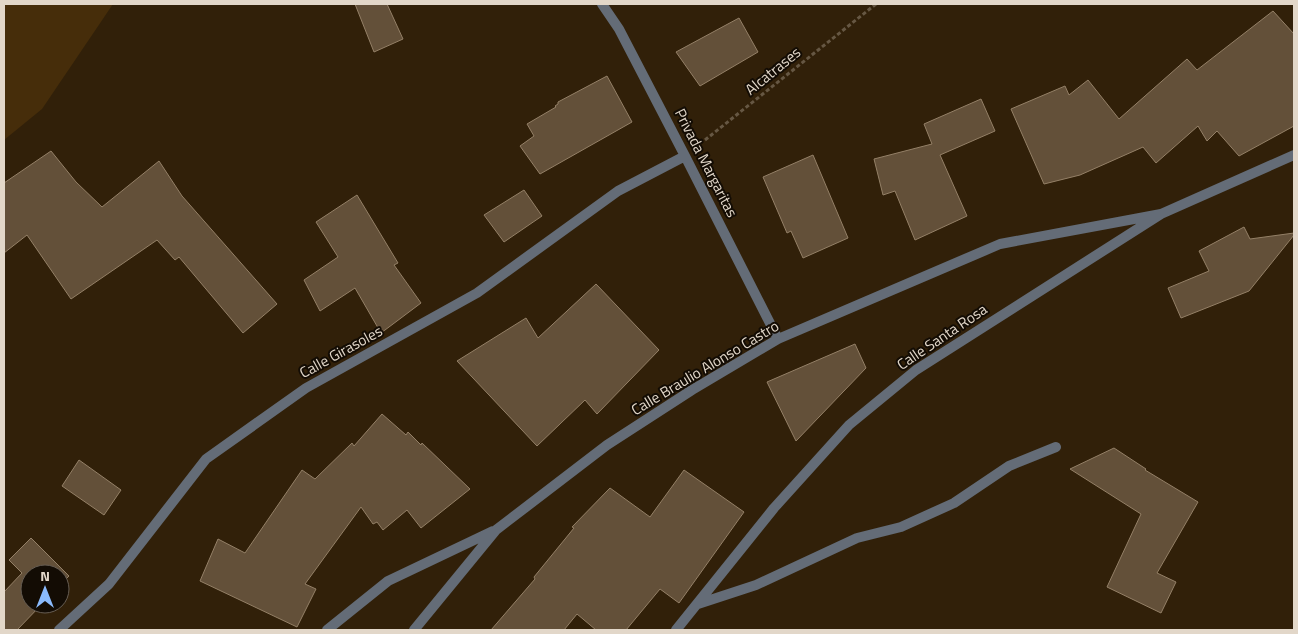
<svg xmlns="http://www.w3.org/2000/svg" width="1298" height="634" font-family="'Titillium Web',sans-serif">
<style>
.green{fill:#462d0a}
.building{fill:#635039;stroke:#948067}
.lines{fill:none;stroke-linecap:round;stroke-linejoin:round}
.path{stroke:#665743;stroke-width:3;stroke-dasharray:4 2.5;stroke-linecap:butt}
.street{stroke:#646c77;stroke-width:10}
.labels{text-anchor:middle;stroke-width:4;stroke-linejoin:round;paint-order:stroke}
.street-label{font-size:15px;fill:#e2d7c9;stroke:#130c04}
</style>
<rect width="100%" height="100%" fill="#312009"/>
<path class="green" d="M4 4H113L42 109 4 140Z"/>
<path class="building" d="M355 4H387L403 39 374 52Z
M1273 11 1294 34V126L1239 156 1217 131 1207 141 1198 126 1156 163 1143 147 1080 175 1044 184 1011 109 1065 86 1069 95 1088 80 1119 119 1187 59 1197 70Z
M739 18 758 52 700 86 676 52Z
M607 76 632 122 540 174 520 146 534 136 527 124 556 107 555 106 558 104V102Z
M981 99 995 131 940 155 967 216 915 240 895 191 883 195 874 159 932 144 924 124Z
M51 151 76 182 102 207 159 161 182 196 277 304 243 333 179 257 175 260 157 240 71 299 27 235 4 253V183Z
M813 155 848 238 803 258 791 231 787 233 763 177Z
M524 190 542 216 504 242 484 215Z
M357 195 398 263 394 265 421 303 381 333 355 288 320 311 304 280 338 257 316 222Z
M1244 227 1250 239 1294 233V235L1249 291 1181 318 1168 288 1209 271 1199 251Z
M596 284 659 350 597 414 585 400 537 446 457 361 526 318 538 338Z
M855 344 866 368 796 441 767 382Z
M382 414 406 435 408 432 421 445 422 443 470 489 421 528 407 510 383 530 377 522 373 524 361 507 305 584 316 589 297 627 200 581 218 539 245 553 302 470 315 479 352 443 354 446Z
M1114 448 1146 469 1145 470 1198 502 1157 573 1176 582 1161 613 1107 587 1141 514 1070 469Z
M79 460 121 490 104 515 62 486Z
M684 470 744 512 679 603 660 589 626 630H596L577 614 564 630H491L535 579 534 577 574 528 572 527 610 488 650 517Z
M31 538 69 576 60 585V574H30V604H42L17 630H4V592L22 573 9 560Z"/>
<g class="lines">
<path class="path" d="M705 140 876 4"/>
<path class="street" d="M602 4 619 29 685 156 778 339
M698 604 756 585 857 538 901 527 954 503 1009 466 1056 447
M59 630 109 584 206 459 306 388 477 293 618 191 685 156
M327 630 388 581 493 531
M414 630 496 530 607 445 692 390 778 339 1000 244 1161 214
M676 630 774 508 849 425 916 370 1161 214 1294 155"/>
</g>
<g class="labels">
<g class="street-label">
<text transform="translate(773 71) rotate(-39)" y="5">Alcatrases</text>
<text transform="translate(706 163) rotate(63)" y="5">Privada Margaritas</text>
<text transform="translate(942 337) rotate(-34)" y="5">Calle Santa Rosa</text>
<text transform="translate(341 352) rotate(-29)" y="5">Calle Girasoles</text>
<text transform="translate(705 368) rotate(-31)" y="5">Calle Braulio Alonso Castro</text>
</g>
</g>
<rect width="1298" height="634" fill="none" stroke="#e2d7c9" stroke-width="10"/>
<g transform="translate(45 589)"><circle r="24" fill="#130c04" stroke="#665d53"/>
<path d="M0-4L9 19L0 12L-9 19Z" fill="#8abafc"/>
<text y="-8" font-size="14" font-weight="bold" text-anchor="middle" fill="#e2d7c9">N</text>
</g>
</svg>
